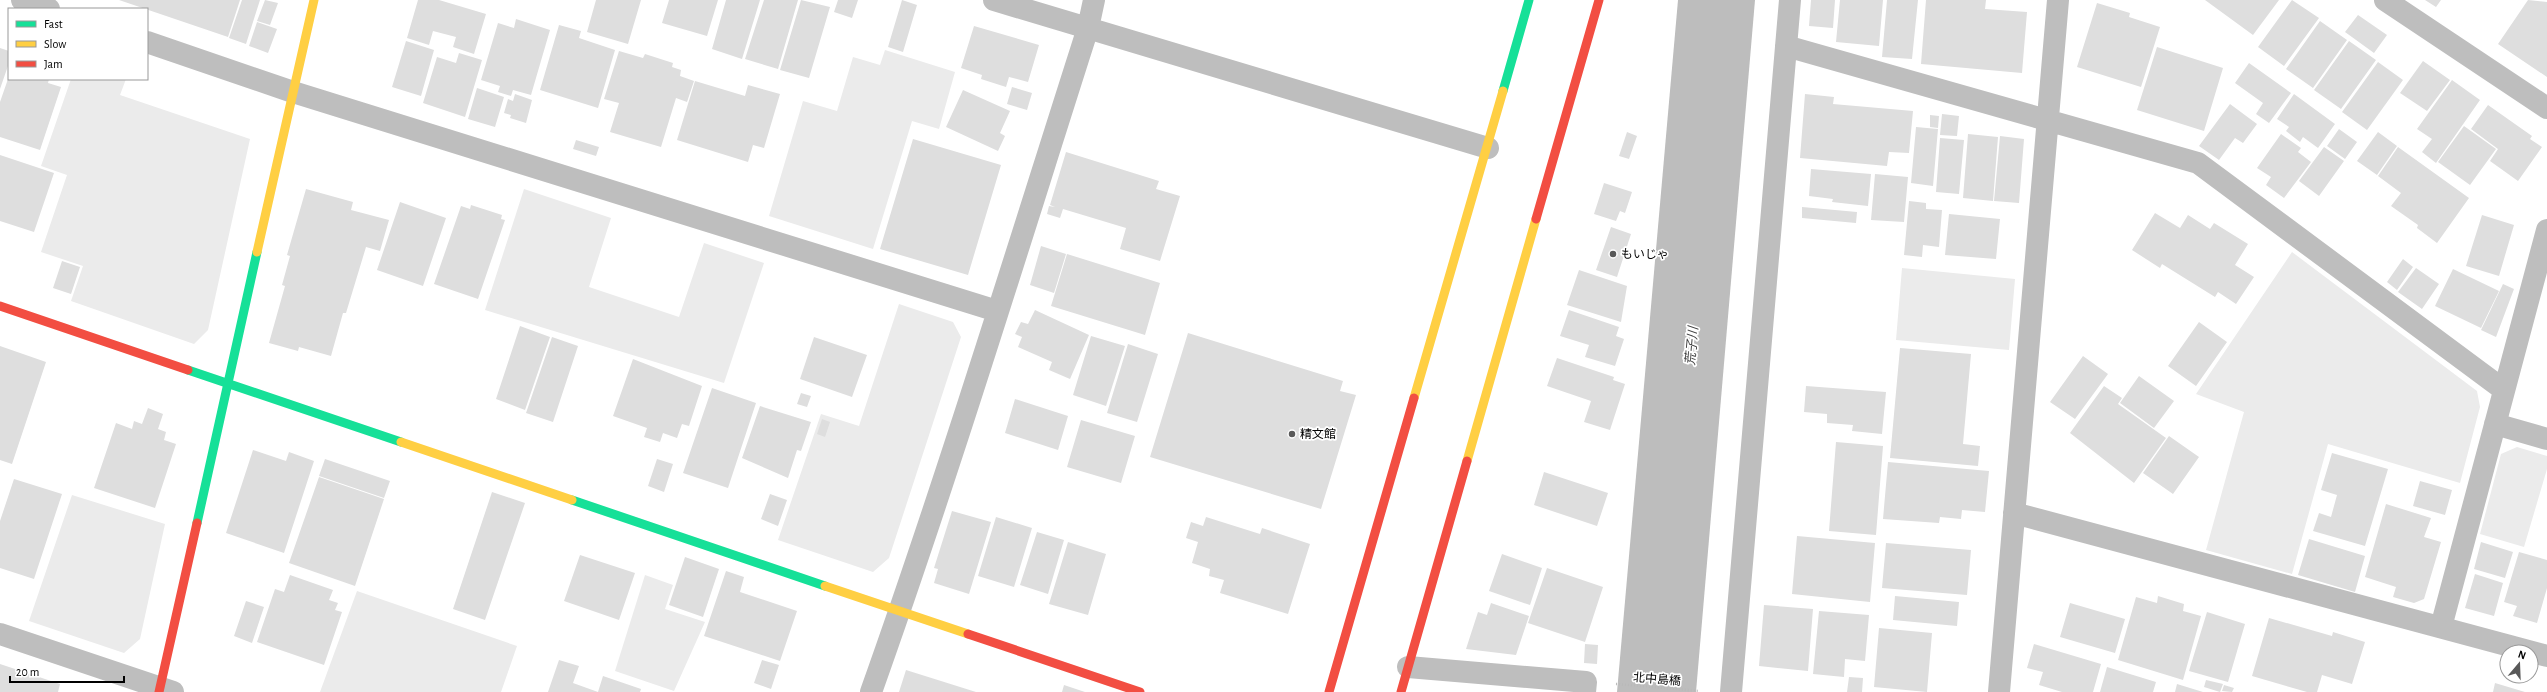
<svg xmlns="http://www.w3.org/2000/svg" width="2547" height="692" font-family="'Alegreya Sans','Noto Sans JP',sans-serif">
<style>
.green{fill:#ebebeb}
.water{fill:#bdbdbd}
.building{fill:#dedede}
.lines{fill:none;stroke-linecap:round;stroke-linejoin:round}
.path{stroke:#b9b9b9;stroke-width:2.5;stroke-dasharray:1 2;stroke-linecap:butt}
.street{stroke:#bebebe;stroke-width:22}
.fast{stroke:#16e098;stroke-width:9}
.slow{stroke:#ffcf43;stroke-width:9}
.jam{stroke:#f24e42;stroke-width:9}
.poi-dot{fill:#595959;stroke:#fff;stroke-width:1.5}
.labels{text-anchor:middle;stroke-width:3.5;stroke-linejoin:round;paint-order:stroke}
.poi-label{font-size:12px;fill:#000;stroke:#fff;text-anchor:start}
.street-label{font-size:12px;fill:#000;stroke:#fff}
.water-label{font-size:13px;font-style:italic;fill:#424242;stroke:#fff}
</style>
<rect width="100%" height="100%" fill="#fff"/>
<path class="green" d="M885 50 955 72 939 129 912 121 873 249 769 216 803 101 837 111 853 57 880 65Z
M71 79H126L120 95 250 139 208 330 194 344 71 301 83 266 41 252 67 175 41 166Z
M524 189 611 218 589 287 679 317 704 243 764 263 724 383 485 310Z
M2292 252 2477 391 2480 407 2460 483 2328 444 2292 574 2206 550 2244 412 2196 394Z
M1902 268 2015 279 2009 350 1896 340Z
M899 304 953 322 961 337 889 558 873 572 778 540 821 414 859 426Z
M2517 447 2547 456V469L2524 547 2480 534 2501 454Z
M72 495 165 524 140 639 124 653 29 621Z
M645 575 673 585 665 609 705 622 674 691 615 671Z
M357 591 517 646 501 692H320Z"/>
<path class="water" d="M1678 0H1755L1696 692H1617Z"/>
<path class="building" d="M119 0H240L228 37Z
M242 0H260L246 44 229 38Z
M265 0 278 3 270 25 257 21Z
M418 0H439L486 14 474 54 453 47 456 37 433 31 429 45 407 38Z
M596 0H641L628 44 587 32Z
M669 0H718L707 36 662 23Z
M726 0H760L742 59 712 49Z
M764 0H798L778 69 745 59Z
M801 0 830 7 809 78 780 70Z
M838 0H858L852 18 834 12Z
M902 0 917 5 903 52 888 47Z
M1811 0H1835L1833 28 1809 26Z
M1840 0H1883L1879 46 1836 42Z
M1887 0H1918L1912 59 1882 57Z
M1926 0H1986L1985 9 2027 12 2022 73 1921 64Z
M2205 0H2279L2253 35Z
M2292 0 2319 18 2284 66 2258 47Z
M2425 0H2441L2436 7Z
M2528 0 2547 2V77L2498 44Z
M2097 3 2130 13 2129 17 2160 27 2141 87 2077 67Z
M2358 15 2387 35 2374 53 2345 32Z
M516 19 550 30 531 95 513 90 511 96 498 92 500 86 481 80 498 23 514 28Z
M2320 21 2347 40 2313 88 2286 69Z
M257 22 277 29 268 53 249 46Z
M559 25 581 31 579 38 615 50 598 108 540 90Z
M974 26 1039 45 1028 82 1009 77 1006 87 981 79 982 75 961 68Z
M406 41 434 50 421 96 392 87Z
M2349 41 2376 60 2341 109 2314 90Z
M2157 47 2223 68 2204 131 2137 110Z
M0 48 9 51V63L0 89Z
M619 51 643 58 645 54 673 63 672 67 681 70 680 76 694 81 687 102 676 98 661 147 610 132 619 103 604 99Z
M459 53 482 60 465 117 423 103 437 57 456 63Z
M2423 61 2450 80 2427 111 2400 93Z
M2378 62 2403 80 2367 130 2342 112Z
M2249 63 2291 93 2269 123 2256 114 2263 103 2235 83Z
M8 79H49L48 83 61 87 40 150 0 137V102Z
M2452 80 2480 100 2436 163 2422 152 2432 139 2417 129Z
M695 81 745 96 748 85 780 94 764 148 753 145 748 162 677 140Z
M1012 87 1032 93 1027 110 1007 104Z
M477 88 504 97 495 127 468 119Z
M963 90 1010 111 1000 133 1005 136 998 151 946 127Z
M515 94 532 100 526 123 510 118 511 115 504 113 508 99 513 101Z
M1805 94 1834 97 1833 104 1913 111 1909 153 1889 152 1887 166 1800 158Z
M2294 94 2335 124 2318 148 2303 137 2300 142 2286 131 2289 127 2277 119Z
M2230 104 2257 124 2243 143 2235 138 2219 160 2199 146Z
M2488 105 2532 136 2530 139 2542 147 2518 181 2490 161 2498 149 2471 129Z
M1942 114 1959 116 1957 136 1940 135Z
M1930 115 1939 116 1938 128 1930 127Z
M2464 126 2496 149 2470 185 2438 162Z
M1916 127 1938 129 1933 186 1911 183Z
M2339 129 2357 142 2345 159 2327 146Z
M1627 132 1637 136 1629 159 1619 156Z
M2378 132 2397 146 2377 175 2357 161Z
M1968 134 1998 137 1993 201 1963 198Z
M2281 134 2301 148 2298 152 2311 162 2284 198 2266 185 2271 177 2257 168Z
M2000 136 2024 139 2019 203 1994 201Z
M1940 138 1964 140 1959 194 1936 192Z
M913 139 1001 165 968 275 880 249Z
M576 140 599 147 596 156 573 149Z
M2324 147 2344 161 2319 196 2299 181Z
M2398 147 2469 198 2437 243 2417 228 2418 225 2391 206 2401 193 2378 176Z
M1066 152 1159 181 1156 189 1180 196 1160 261 1120 249 1126 228 1063 209 1060 218 1047 214 1049 206 1055 207 1050 205Z
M0 155 54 173 34 232 0 221Z
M1811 169 1871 174 1868 206 1832 202 1833 199 1809 196Z
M1875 174 1908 177 1904 222 1871 220Z
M1604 183 1632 192 1625 213 1620 211 1616 221 1594 214Z
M306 189 353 202 351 210 389 220 380 251 366 247 346 313H343L331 356 299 347 298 351 269 343 285 286 282 285 290 256 287 255Z
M1909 201 1926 203V209L1942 210 1939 247 1923 245 1922 257 1904 255Z
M400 202 446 218 423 286 377 270Z
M471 205 502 215 501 219 505 220 478 299 434 284 461 206 470 209Z
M1802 207 1857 212 1856 223 1802 218Z
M2155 213 2180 228 2188 215 2210 229 2214 223 2248 244 2235 265 2254 277 2236 304 2218 292 2215 297 2162 264 2160 268 2132 250Z
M1949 214 2000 219 1996 259 1945 255Z
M2482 215 2514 225 2499 276 2466 266Z
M1611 227 1631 234 1617 277 1596 270Z
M1041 246 1066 254 1054 293 1030 285Z
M1067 254 1160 283 1145 335 1051 306Z
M2403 259 2413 267 2397 290 2387 282Z
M62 261 80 267 71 294 53 288Z
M2416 268 2439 284 2422 309 2398 292Z
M2453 269 2499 291 2481 328 2435 306Z
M1579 270 1627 286 1621 322 1567 305Z
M2503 284 2514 289 2496 337 2481 330Z
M1035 310 1089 335 1070 379 1049 370 1052 362 1018 347 1022 337 1015 334 1021 322 1028 324Z
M1569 310 1619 327 1616 336 1624 339 1615 366 1585 357 1589 345 1560 336Z
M2199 322 2227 342 2196 386 2168 366Z
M520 326 550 337 525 410 496 399Z
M1188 333 1343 381 1340 391 1356 395 1321 509 1150 457Z
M1091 336 1125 346 1106 406 1073 395Z
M552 337 578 346 553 422 526 413Z
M814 337 867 355 852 397 800 379Z
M1128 344 1158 354 1137 422 1107 413Z
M0 346 46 362 12 464 0 460Z
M1900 348 1971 354 1963 444 1980 446 1978 466 1890 458Z
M2083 356 2108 374 2075 419 2050 402Z
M1557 358 1614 377 1613 380 1625 384 1610 430 1584 422 1591 401 1547 386Z
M633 359 702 386 689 426 682 424 677 438 663 433 660 442 644 437 647 428 613 416Z
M2139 376 2174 401 2154 428 2120 403Z
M1806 386 1886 392 1882 434 1852 431 1853 425 1827 423V414L1804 412Z
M2104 386 2122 398 2118 404 2166 438 2134 483 2070 433Z
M712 388 756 403 728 488 683 473Z
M801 393 811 396 807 407 797 404Z
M1015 399 1068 416 1058 450 1005 433Z
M760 406 811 422 801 451 797 450 788 478 742 458Z
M148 408 163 414 158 429 166 432 164 440 176 444 155 508 94 488 116 423 132 429 134 421 142 424Z
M822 419 830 422 825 437 817 434Z
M1081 420 1135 436 1121 483 1067 467Z
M2169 436 2199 457 2173 494 2143 473Z
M1836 442 1883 446 1876 535 1829 531Z
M253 450 286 461 289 452 314 461 284 553 226 533Z
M2332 453 2388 469 2365 546 2313 531 2319 513 2331 517 2337 495 2321 490Z
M325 459 390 481 384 498 319 476Z
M657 459 673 464 664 492 648 486Z
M1888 462 1989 471 1985 512 1962 510 1961 519 1940 517 1939 523 1883 519Z
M1544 472 1608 493 1597 526 1534 505Z
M319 477 384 499 355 586 289 563Z
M14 479 62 494 34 579 0 568V521Z
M2420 481 2452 490 2445 515 2413 506Z
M492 492 525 503 485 620 453 609Z
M770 494 787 500 778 526 761 519Z
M2386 504 2431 518 2424 537 2441 542 2424 599 2414 603 2393 597 2396 587 2365 577Z
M952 511 991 522 969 594 934 583 938 569 934 568Z
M996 517 1032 528 1014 587 978 576Z
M1206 517 1260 534 1262 528 1310 544 1288 614 1220 593 1224 580 1209 576 1210 569 1192 563 1198 542 1186 538 1191 522 1203 526Z
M1037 532 1064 540 1048 594 1020 585Z
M1797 536 1875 543 1870 602 1792 594Z
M2309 539 2365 556 2355 592 2298 575Z
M1068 542 1106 554 1088 615 1049 604Z
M2481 542 2513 552 2505 578 2474 569Z
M1886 543 1971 550 1967 595 1882 588Z
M2519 552 2547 560V588L2537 623 2513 616 2517 606 2504 602Z
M1502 554 1542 568 1530 605 1489 591Z
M580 555 635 573 619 620 564 601Z
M685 557 719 569 703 617 669 605Z
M1547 568 1603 587 1585 642 1528 623Z
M726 571 744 577 740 592 797 611 780 661 704 636Z
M2475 574 2503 583 2494 616 2465 608Z
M290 575 333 590 329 600 338 603 335 610 342 612 324 665 257 642 275 589 284 592Z
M1895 596 1959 602 1957 626 1893 620Z
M2158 596 2184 604 2183 611 2201 616 2183 680 2118 660 2136 597 2157 603Z
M246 601 264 607 252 643 234 636Z
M1491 603 1529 616 1516 655 1466 649 1478 612 1487 615Z
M2070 603 2125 619 2115 653 2060 637Z
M1764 605 1813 609 1808 671 1759 666Z
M1819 611 1869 615 1865 661 1845 659 1844 677 1813 674Z
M2207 612 2245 624 2228 682 2189 671Z
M2269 618 2332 636 2333 632 2365 642 2352 684 2322 675 2317 692H2307L2252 676Z
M1879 628 1932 633 1927 692 1874 687Z
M1585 644 1598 645 1597 664 1584 663Z
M2034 644 2101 664 2093 692H2062L2039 685 2043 672 2027 668Z
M559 660 579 666 573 683 598 692 603 676 641 689 640 692H548Z
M762 660 779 665 771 689 754 683Z
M0 664 60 684 58 692H0Z
M2107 667 2156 682 2153 692H2100Z
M906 670 976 692H899Z
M1849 677 1863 678 1862 692H1847Z
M2206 680 2223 684 2220 692 2204 687Z
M2495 683 2525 692H2493Z
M2177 684 2203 692H2175Z
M1064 685 1085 692H1062Z
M2224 685 2234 688 2232 692 2222 691Z"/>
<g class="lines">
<path class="path" d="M1616 684 1699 691"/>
<path class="street" d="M22 0 49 9
M994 0 1488 148
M2385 0 2547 108
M147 42 293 92 997 311
M1786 46 2198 163 2504 390
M2495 424 2547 439
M2014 513 2547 656
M2441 627 2547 230
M0 634 173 692
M1408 667 1586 682 1585 692
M871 692C949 473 1017 250 1088 28L1094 0
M1731 692 1790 0
M1999 692 2058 0"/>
<path class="fast" d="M1503 91 1529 0
M188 370 401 442
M572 500 825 586
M197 523 257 252"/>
<path class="slow" d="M257 252 314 0
M1414 398 1503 91
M401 442 572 500
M1467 461 1536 219
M825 586 968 634"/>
<path class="jam" d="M1536 219 1599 0
M0 306 188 370
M968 634 1140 692
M159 692 197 523
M1329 692 1414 398
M1401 692 1467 461"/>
</g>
<g class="poi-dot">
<circle cx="1613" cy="254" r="4"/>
<circle cx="1292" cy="434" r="4"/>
</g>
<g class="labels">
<g class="poi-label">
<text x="1621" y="258">もいじゃ</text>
<text x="1300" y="438">精文館</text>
</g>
<g class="street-label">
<text transform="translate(1657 679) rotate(5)" y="4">北中島橋</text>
</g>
<g class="water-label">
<text transform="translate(1691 346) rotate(-85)" y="5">荒子川</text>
</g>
</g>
<rect x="8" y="8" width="140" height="72" fill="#ffffff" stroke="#999999"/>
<rect x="16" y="21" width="20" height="6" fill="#16e098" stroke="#999999"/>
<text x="44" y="28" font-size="12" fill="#000000">Fast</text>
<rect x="16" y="41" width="20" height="6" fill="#ffcf43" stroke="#999999"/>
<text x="44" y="48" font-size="12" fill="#000000">Slow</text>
<rect x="16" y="61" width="20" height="6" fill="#f24e42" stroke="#999999"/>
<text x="44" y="68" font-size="12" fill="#000000">Jam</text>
<g transform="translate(2519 664) rotate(19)"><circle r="19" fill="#ffffff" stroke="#999999"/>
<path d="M0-3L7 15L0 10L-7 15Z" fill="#595959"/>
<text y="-6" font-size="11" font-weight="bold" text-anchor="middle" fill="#000000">N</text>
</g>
<path d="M10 676v6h114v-6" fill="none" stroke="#000000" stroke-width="2"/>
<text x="16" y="676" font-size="12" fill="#000000" stroke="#ffffff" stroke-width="3" paint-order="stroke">20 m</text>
</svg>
